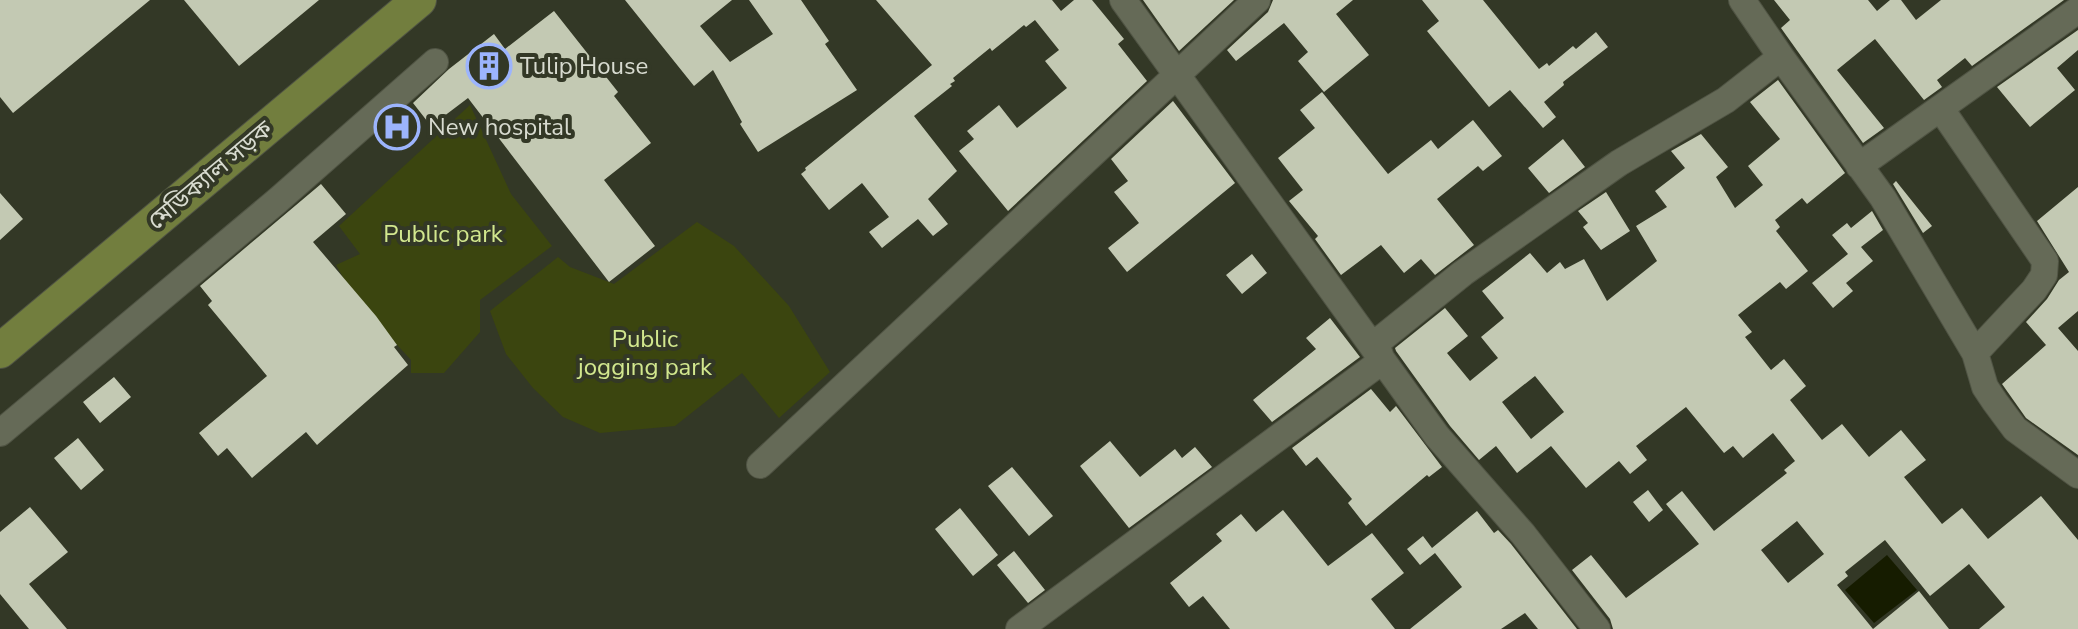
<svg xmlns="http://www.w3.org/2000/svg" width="2078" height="629" font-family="'Nunito Sans','Noto Sans Bengali',sans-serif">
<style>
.green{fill:#3b450f}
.water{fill:#161c00}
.building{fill:#c3c9b3;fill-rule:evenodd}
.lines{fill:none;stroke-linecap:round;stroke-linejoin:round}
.minor-casing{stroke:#505444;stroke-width:28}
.major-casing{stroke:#505444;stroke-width:36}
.minor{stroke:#656a57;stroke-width:26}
.major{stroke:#727e3e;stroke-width:34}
.labels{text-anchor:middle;stroke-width:8;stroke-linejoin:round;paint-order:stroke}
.poi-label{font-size:24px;fill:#d8dbd0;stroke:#333826;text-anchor:start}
.street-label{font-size:24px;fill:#d8dbd0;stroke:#333826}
.park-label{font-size:24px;fill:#d2e78e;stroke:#333826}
</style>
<rect width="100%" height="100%" fill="#333826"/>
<path class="green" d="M470 105 511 194 552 246 480 300V332L444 373H411V360L356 300 336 265 360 254 339 226Z
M697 222 734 246 789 306 830 372 779 418 742 373 675 426 600 433 563 417 533 388 506 354 490 311 558 257 570 267 614 284Z"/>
<path class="water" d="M1887 555 1917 590 1874 623 1845 590Z"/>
<path class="building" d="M0 0H150L13 113 0 97Z
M184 0H319L239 66Z
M625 0H732L700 26 730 62 773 34 749 0H801L829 41 825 44 857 90 758 152 740 124 742 122 713 70 694 86Z
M876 0H1052L1061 11 1074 0H1092L1124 39 1118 44 1147 81 1008 211 959 151 974 139 967 131 999 105 1017 128 1067 88 1045 61 1059 50 1035 20 1026 27 1024 25 992 51 990 48 953 78 955 81 950 84 952 86 914 116 957 171 928 199 948 224 933 236 918 219 882 248 869 232 889 217 862 183 829 210 801 174 806 170 805 168 932 65Z
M1143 0H1234L1179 51Z
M1273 0H1353L1336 14 1369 55 1324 92 1298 61 1308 52 1284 23 1236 61 1227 50 1268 12Z
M1422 0H1483L1539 69 1547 63 1549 66 1573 46 1576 49 1596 32 1608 47 1563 82 1564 85 1544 102 1556 117 1543 128 1510 90 1489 107 1427 31 1439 21Z
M1774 0H1868L1877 11 1890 0H1901L1916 20 1941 0H2064L1972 66 1965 58 1937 80 1942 87 1924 100 1875 39 1837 70 1884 128 1863 143 1781 28 1790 20Z
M554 11 618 92 614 96 651 143 604 180 655 246 609 282 468 98 431 126 413 103 449 69 494 34 505 49Z
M2078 30V50L2057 68 2075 90 2030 127 1997 87Z
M1778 80 1845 173 1807 204 1802 198 1775 220 1780 227 1776 231 1808 271 1786 289 1780 282 1738 315 1752 332 1745 337 1771 370 1784 359 1806 386 1790 400 1822 440 1842 424 1869 457 1901 430 1926 460 1904 477 1942 524 1962 508 1988 539 2041 496 2078 540V629H1979L2005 607 1969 564 1930 596 1885 540 1845 572 1848 576 1837 585 1873 629 1919 591 1949 629H1613L1610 619 1572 570 1591 555 1626 598 1699 544 1666 504 1682 491 1714 531 1787 473 1784 470 1795 461 1773 433 1743 458 1733 446 1724 453 1686 407 1636 446 1647 460 1630 474 1619 461 1586 488 1551 446 1517 473 1496 446 1479 460 1450 426 1396 351 1395 348 1445 308 1468 336 1447 353 1470 381 1498 358 1481 337 1504 318 1482 291 1530 253 1547 273 1560 262 1565 269 1584 259 1607 301 1657 261 1636 226 1667 207 1655 191 1685 168 1671 151 1701 134 1728 167 1716 177 1735 208 1763 185 1748 166 1780 139 1750 102ZM1535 376 1564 412 1531 439 1502 402ZM1797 521 1824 554 1788 583 1761 550Z
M1322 92 1388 174 1431 140 1438 149 1473 120 1502 156 1483 171 1478 166 1437 199 1474 245 1435 275 1421 259 1404 273 1381 245 1341 275 1315 239 1318 236 1289 201 1303 190 1278 158 1315 128 1300 110Z
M1173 101 1235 183 1127 272 1108 248 1139 223 1114 192 1128 181 1111 159Z
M1563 139 1585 167 1549 193 1528 168Z
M1896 181 1932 226 1923 233 1893 184Z
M321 184 346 214 313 242 376 316 397 345 394 347 408 365 317 445 306 432 252 478 227 448 218 456 199 433 267 376 208 305 212 301 200 286Z
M2078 187V311L2058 328 2078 351V455L2026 418 2002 384 2046 345 2026 322 2047 299 2059 280 2069 272 2037 221Z
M1606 192 1630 231 1601 250 1583 227 1588 223 1578 211Z
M0 193 23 219 0 240Z
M1872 211 1883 230 1861 247 1873 261 1846 283 1853 291 1833 308 1812 283 1848 254 1832 235 1847 223 1851 228Z
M1252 254 1267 273 1242 294 1226 275Z
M1330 318 1360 357 1272 422 1253 400 1316 349 1306 338Z
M114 377 131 397 100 423 83 402Z
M1371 389 1390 412 1396 406 1442 467 1429 477 1427 475 1366 526 1348 503 1352 499 1317 457 1306 466 1292 448Z
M78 438 104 470 81 490 54 458Z
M1110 441 1140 477 1175 449 1182 458 1195 447 1212 467 1129 528 1080 466Z
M1012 467 1053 516 1029 536 988 486Z
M1648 490 1663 510 1649 522 1633 502Z
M30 507 68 552 29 584 67 629H29L0 594V532Z
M960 508 998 555 973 576 935 529Z
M1283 510 1328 566 1372 533 1404 573 1371 599 1395 629H1230L1203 596 1189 607 1170 583 1222 541 1216 534 1241 514 1256 532Z
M1477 511 1494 533 1498 530 1511 544 1577 629H1538L1525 613 1501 629H1410L1462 587 1435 553 1420 565 1407 549 1423 536 1432 548Z
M1014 551 1045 590 1028 603 997 565Z"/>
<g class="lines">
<g class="minor-casing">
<path id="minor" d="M1123 0 1437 436 1523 534 1597 629
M1781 57 1883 198 1975 353 1985 387 1995 402 2015 429 2078 475
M1941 109 2045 261 2044 275 2034 290 1975 353
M1859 166 2078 10
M0 433 277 201 435 62
M760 465 1257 0
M1019 629 1382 361 1376 343 1463 273 1619 163 1726 100 1781 57 1742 0"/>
</g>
<g class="major-casing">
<path id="major" d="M0 351 419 0"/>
</g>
<use href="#minor" class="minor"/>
<use href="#major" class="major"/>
</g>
<defs>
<g id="building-ring" transform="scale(2.3)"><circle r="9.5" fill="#333826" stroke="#9cb4fd" stroke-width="1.5"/><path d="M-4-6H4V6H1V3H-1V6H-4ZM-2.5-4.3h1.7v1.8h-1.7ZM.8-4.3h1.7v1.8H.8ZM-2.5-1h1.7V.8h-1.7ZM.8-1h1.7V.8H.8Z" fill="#9cb4fd"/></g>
<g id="hospital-ring" transform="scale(2.3)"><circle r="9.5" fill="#333826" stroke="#9cb4fd" stroke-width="1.5"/><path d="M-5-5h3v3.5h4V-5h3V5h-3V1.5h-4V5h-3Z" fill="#9cb4fd"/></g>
</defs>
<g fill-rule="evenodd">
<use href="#building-ring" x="489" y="66"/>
<use href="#hospital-ring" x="397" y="127"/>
</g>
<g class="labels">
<g class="poi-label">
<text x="520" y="74">Tulip House</text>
<text x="428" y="135">New hospital</text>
</g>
<g class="street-label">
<text transform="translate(210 175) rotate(-40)" y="8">মেডিক্যাল সড়ক</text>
</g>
<g class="park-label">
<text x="443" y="242">Public park</text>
<text x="645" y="347">Public<tspan x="645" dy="28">jogging park</tspan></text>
</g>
</g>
</svg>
